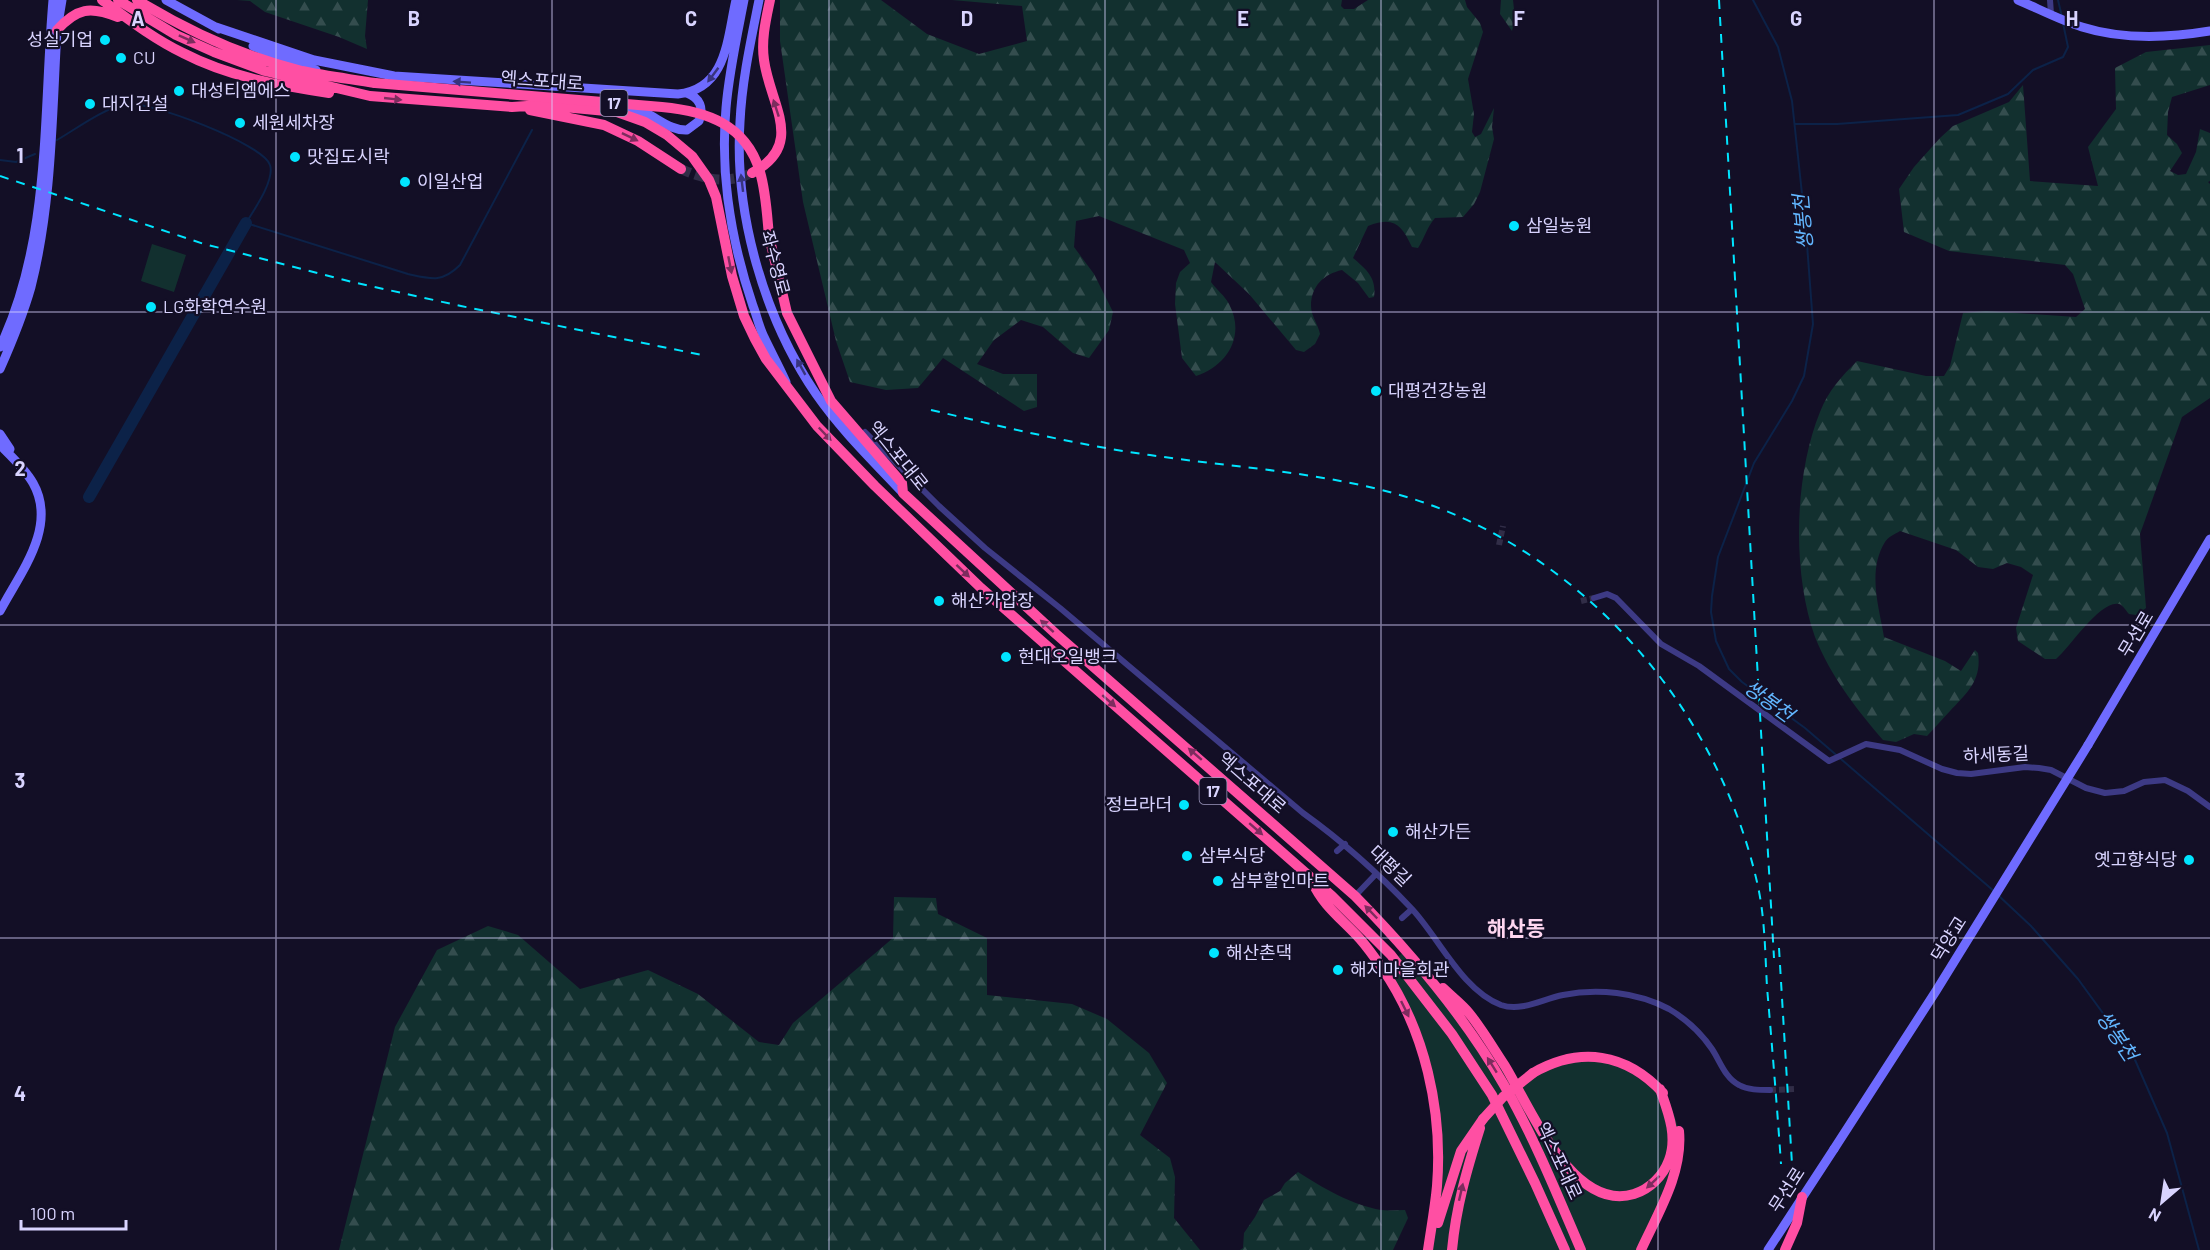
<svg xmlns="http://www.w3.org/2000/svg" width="2210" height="1250" font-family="Barlow,'Noto Sans KR',sans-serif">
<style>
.forest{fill:url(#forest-firs)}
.garden{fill:#12302f}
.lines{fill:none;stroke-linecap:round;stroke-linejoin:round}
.stream{stroke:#0c2248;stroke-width:2}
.river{stroke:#0c2248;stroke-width:12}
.street-tunnel{stroke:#312d47;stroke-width:6;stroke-dasharray:6 3;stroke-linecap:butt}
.highway-tunnel{stroke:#312d47;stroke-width:10;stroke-dasharray:10 5;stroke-linecap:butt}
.street{stroke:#3d3a85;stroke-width:6}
.secondary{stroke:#6f6bff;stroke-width:9}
.highway{stroke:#ff4fa3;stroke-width:10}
.rail{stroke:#00e5ff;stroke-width:2;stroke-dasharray:9 8;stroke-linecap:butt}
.secondary-bridge{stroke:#6f6bff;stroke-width:9}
.highway-bridge{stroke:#ff4fa3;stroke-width:10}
.oneway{fill:#7d2c5e}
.oneway2{fill:#38347d}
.grid{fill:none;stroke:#d9d4ff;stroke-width:1.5;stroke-opacity:0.55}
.poi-dot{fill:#00e5ff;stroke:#130f26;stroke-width:2}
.labels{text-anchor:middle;stroke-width:4.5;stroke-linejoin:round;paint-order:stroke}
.shield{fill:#130f26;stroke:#9e99be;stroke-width:1.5}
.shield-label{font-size:16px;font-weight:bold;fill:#d9d4ff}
.poi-label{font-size:18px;fill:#d9d4ff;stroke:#130f26;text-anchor:start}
.street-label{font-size:18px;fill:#d9d4ff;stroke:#130f26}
.water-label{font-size:20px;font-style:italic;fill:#62b6ff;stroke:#130f26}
.quarter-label{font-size:21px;font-weight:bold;fill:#ffd6f0;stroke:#130f26}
.grid-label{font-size:20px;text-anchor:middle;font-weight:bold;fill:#d9d4ff;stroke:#130f26;stroke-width:4.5;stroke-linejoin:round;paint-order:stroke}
</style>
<defs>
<pattern id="forest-firs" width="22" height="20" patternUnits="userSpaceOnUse" patternTransform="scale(1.5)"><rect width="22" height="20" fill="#12302f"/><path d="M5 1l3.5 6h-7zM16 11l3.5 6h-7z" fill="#344d4e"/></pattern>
</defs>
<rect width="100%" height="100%" fill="#130f26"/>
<path class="forest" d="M237 0H368L365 36 367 49 339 37 265 12 250 1Z
M780 0H881L927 34 979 54 1027 41 1022 6 952 0H1342L1341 6 1344 9H1354L1368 0H1465L1467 7 1480 23 1483 32 1468 79 1474 114 1472 132 1475 137 1481 134 1494 108 1492 127 1494 139 1480 192 1474 204 1463 217 1435 218C1427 227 1425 237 1418 248L1412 247C1401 224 1394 216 1368 226L1353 258C1366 269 1377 278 1374 297L1369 298 1358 283 1342 270C1324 274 1311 286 1311 306 1311 316 1318 324 1320 334L1315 344 1304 352 1296 350 1249 294 1215 262 1211 282C1216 289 1225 296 1229 304 1246 336 1227 366 1196 376L1182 358 1175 304 1176 283 1180 272 1190 263 1184 250 1099 216 1076 221 1074 247 1094 274 1113 312 1109 330 1089 358 1073 353 1043 327 1021 320 994 340 977 364 1003 374H1037V407L1024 411 943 358 918 388 886 390 850 382 836 341 803 202 780 41Z
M1501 0H1513L1515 19 1512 31 1500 14Z
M2210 45V85L2172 97 2168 112 2167 135 2177 144 2182 153 2170 171 2178 175 2186 174 2196 152 2200 129 2210 133V181L2208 182 2210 184V398L2182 417 2140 534 2146 608 2136 615 2129 614C2126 611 2123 605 2119 604 2101 599 2070 647 2056 659H2045L2018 641 2016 628 2033 575 2021 567 2007 563 1993 569 1978 567 1956 550 1900 531C1895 534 1888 537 1885 542 1867 571 1879 607 1884 637L1945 661 1961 671 1975 650 1978 653C1982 680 1967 693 1950 711 1942 719 1935 728 1927 736L1914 734 1896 742 1883 740C1857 710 1830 675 1815 637 1792 573 1794 476 1820 412 1828 391 1842 376 1857 361L1926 376H1944L1950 366 1963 313 1986 311 2076 317 2085 309 2073 274 2065 265 1949 251 1904 232 1899 189 1914 167 1940 138 1953 126 2009 102 2023 85 2030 181 2098 186 2088 147 2116 109 2115 68 2146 52Z
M894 897 936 898 938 914 987 938V995L1072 1004 1107 1019 1149 1053 1167 1083 1140 1135 1170 1158 1175 1177 1174 1218 1200 1250H339L395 1027 437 950 488 926 518 935 580 989 648 970 698 994 759 1042 779 1045 793 1023 893 938Z
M1298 1172C1323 1188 1352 1205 1381 1210 1389 1211 1397 1210 1405 1210L1408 1218 1393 1250H1240L1243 1248 1244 1233 1255 1217 1264 1200 1280 1191 1285 1183Z"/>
<path class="garden" d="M152 244 186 255 174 292 141 281Z
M1406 950 1516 1086 1563 1061H1617L1670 1103 1678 1127 1680 1145 1641 1250H1428L1438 1142 1420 1046 1383 969Z"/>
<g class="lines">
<path class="stream" d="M1753 0 1778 47 1792 101 1806 231 1813 324 1804 376 1792 401 1754 463 1718 557 1712 596 1711 612 1716 641 1729 669 1742 682 1805 728 1995 892
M2058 0 2062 17
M1795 124H1837L1958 115 2008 94 2033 70 2063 57 2068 47 2063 23
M57 140C76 129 104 108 126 104 147 100 264 144 270 165 275 180 254 210 246 223L408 274C431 279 442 283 460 265L532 130
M0 160 16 162 35 154
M1999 896 2031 926 2078 979 2132 1053 2167 1133 2199 1250"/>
<path class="river" d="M89 497 246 223"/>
<path class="street-tunnel" d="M1499 545 1503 526
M1581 601 1594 598
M1770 1090 1795 1089"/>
<path class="highway-tunnel" d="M681 169C705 180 727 184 752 173"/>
<path class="street" d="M2050 0 2051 14
M865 432 939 506 985 548 1060 608 1303 813C1342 841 1379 874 1412 909 1439 938 1462 990 1501 1005 1522 1012 1542 999 1563 995 1597 988 1637 992 1669 1009 1686 1019 1701 1033 1712 1049 1720 1061 1725 1078 1739 1085 1748 1090 1759 1090 1770 1090
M1594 598 1607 594 1616 598 1661 644 1699 666 1829 761 1866 744 1900 750 1942 769 1957 773 1971 774 2025 767 2039 768 2051 770 2086 788 2105 793 2124 791 2144 782 2165 780 2188 791 2210 807
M1337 851 1345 844
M1355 896 1376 874
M1402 918 1412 909"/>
<path class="secondary" d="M166 0 219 29
M744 0C737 36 729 72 726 108 720 175 732 244 753 306 757 316 759 327 764 337 771 352 779 366 786 382
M759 0C751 40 742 80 740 122 734 213 764 318 816 394 841 430 873 461 903 493
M2018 0C2039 9 2060 20 2082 27 2123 40 2168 38 2210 31
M216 27 314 60 394 76 678 94C727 89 727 39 736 0
M253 46 274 55 316 70
M628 109C650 108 665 131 687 130L699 121C704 108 700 98 687 93
M0 347C51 240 43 115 53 0
M0 369C12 342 23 315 31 287 52 204 52 116 57 30L62 0
M0 434 10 449
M0 445C12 457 25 469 33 483 58 527 20 573 0 611
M2088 745 2210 539
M1768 1250 1834 1149"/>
<path class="highway" d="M102 0C128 19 154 39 183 53 227 76 280 86 329 93
M118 0 176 35 214 52 265 71 370 96 512 107 542 105 617 112 645 122 667 135 692 156 709 180 716 197 732 276 744 316 755 339 766 359 817 426 875 486 981 588 1332 896 1391 955 1452 1034 1492 1095 1535 1183 1565 1250
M137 0C188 31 244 57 302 71 325 76 351 79 375 83
M57 30C77 8 90 6 118 17
M530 110 604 125 638 141 681 169
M752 173C806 144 770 105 764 60 761 40 766 19 770 0
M769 236 787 313 831 401 902 483 903 493 1056 634 1355 896C1411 953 1464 1015 1504 1085 1534 1137 1557 1194 1581 1250
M1313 883C1323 906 1343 920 1360 939 1368 948 1375 958 1382 968 1425 1030 1443 1111 1437 1186 1435 1208 1431 1229 1428 1250
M1443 988C1451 996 1462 1004 1469 1013 1482 1029 1493 1048 1505 1066 1530 1107 1573 1213 1634 1194 1650 1189 1663 1176 1669 1160 1678 1136 1668 1112 1660 1089
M1533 1073C1580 1046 1626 1053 1663 1093
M1438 1223 1461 1151 1483 1119
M1452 1250C1456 1207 1467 1169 1480 1128
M1641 1250C1658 1213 1683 1173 1679 1131
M1785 1250 1797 1223 1802 1197"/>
<path class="rail" d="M1719 0 1774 958
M0 176 204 244 244 254 352 282 461 306 707 356
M931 410C1004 427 1077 445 1150 455 1237 468 1327 472 1410 498 1583 552 1717 707 1757 882 1765 916 1765 952 1767 987 1772 1046 1777 1105 1781 1164
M1779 948 1792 1164"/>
<path class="secondary-bridge" d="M1834 1149 1936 991 2088 745"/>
<path class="highway-bridge" d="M375 83 662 107C706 111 746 124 760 172 766 192 767 215 769 236
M1483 1119 1503 1097 1533 1073"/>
</g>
<defs><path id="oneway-solid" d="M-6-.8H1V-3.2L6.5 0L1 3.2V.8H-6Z" transform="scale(1.5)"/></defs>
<g class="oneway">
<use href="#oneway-solid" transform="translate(187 39) rotate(24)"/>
<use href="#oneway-solid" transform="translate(393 99) rotate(6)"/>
<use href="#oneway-solid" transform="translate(776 108) rotate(-108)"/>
<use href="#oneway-solid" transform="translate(630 137) rotate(26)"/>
<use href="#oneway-solid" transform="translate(730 265) rotate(79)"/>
<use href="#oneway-solid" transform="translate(825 434) rotate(46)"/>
<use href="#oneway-solid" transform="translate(963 571) rotate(43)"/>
<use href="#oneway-solid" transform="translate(1047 626) rotate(-138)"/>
<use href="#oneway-solid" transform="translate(1109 701) rotate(41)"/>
<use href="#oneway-solid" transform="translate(1195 754) rotate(-139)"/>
<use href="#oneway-solid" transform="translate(1256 829) rotate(41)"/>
<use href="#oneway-solid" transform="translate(1371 912) rotate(-134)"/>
<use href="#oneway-solid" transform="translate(1405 1009) rotate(64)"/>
<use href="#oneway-solid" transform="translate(1492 1065) rotate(-122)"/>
<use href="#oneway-solid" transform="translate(1653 1182) rotate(137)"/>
<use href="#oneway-solid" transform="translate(1461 1192) rotate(-77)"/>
</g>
<g class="oneway2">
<use href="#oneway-solid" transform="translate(713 75) rotate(127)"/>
<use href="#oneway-solid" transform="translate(462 82) rotate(-176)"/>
<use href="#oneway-solid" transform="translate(742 183) rotate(-97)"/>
<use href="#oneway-solid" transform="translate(801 367) rotate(-119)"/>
</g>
<path class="grid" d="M276 0V1250M552 0V1250M829 0V1250M1105 0V1250M1381 0V1250M1658 0V1250M1934 0V1250M0 312H2210M0 625H2210M0 938H2210"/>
<g class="poi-dot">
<circle cx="105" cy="40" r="6"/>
<circle cx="121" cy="58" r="6"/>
<circle cx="179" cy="91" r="6"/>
<circle cx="90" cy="104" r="6"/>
<circle cx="240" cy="123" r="6"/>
<circle cx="295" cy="157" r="6"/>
<circle cx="405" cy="182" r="6"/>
<circle cx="1514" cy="226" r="6"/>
<circle cx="151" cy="307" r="6"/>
<circle cx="1376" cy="391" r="6"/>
<circle cx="939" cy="601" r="6"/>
<circle cx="1006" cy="657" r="6"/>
<circle cx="1184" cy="805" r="6"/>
<circle cx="1393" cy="832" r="6"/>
<circle cx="1187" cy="856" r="6"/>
<circle cx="2189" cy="860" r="6"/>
<circle cx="1218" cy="881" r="6"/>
<circle cx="1214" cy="953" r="6"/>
<circle cx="1338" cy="970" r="6"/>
</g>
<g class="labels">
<g class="shield">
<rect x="600.5" y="90" width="27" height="26" rx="4.5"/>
<rect x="1199.5" y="778" width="27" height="26" rx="4.5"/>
</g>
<g class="shield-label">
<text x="614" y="109">17</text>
<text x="1213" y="797">17</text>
</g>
<g class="poi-label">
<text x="93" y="46" text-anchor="end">성실기업</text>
<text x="133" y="64">CU</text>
<text x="191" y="97">대성티엠에스</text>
<text x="102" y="110">대지건설</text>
<text x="252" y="129">세원세차장</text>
<text x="307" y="163">맛집도시락</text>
<text x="417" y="188">이일산업</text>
<text x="1526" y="232">삼일농원</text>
<text x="163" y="313">LG화학연수원</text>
<text x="1388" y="397">대평건강농원</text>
<text x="951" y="607">해산가압장</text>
<text x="1018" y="663">현대오일뱅크</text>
<text x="1172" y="811" text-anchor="end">정브라더</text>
<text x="1405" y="838">해산가든</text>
<text x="1199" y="862">삼부식당</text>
<text x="2177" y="866" text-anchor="end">옛고향식당</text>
<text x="1230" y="887">삼부할인마트</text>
<text x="1226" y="959">해산촌댁</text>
<text x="1350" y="976">해지마을회관</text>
</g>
<g class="street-label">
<text transform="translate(542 81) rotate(4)" y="6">엑스포대로</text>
<text transform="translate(775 263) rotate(75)" y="6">좌수영로</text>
<text transform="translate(898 456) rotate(51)" y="6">엑스포대로</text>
<text transform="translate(2136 634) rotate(-59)" y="6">무선로</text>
<text transform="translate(1996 755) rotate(-3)" y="6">하세동길</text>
<text transform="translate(1252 783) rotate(41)" y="6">엑스포대로</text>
<text transform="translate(1390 866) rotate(44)" y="6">대평길</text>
<text transform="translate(1949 939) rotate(-58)" y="6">덕양교</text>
<text transform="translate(1559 1161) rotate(65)" y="6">엑스포대로</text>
<text transform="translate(1787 1190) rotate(-57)" y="6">무선로</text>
</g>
<g class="water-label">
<text transform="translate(1803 222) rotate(-95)" y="7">쌍봉천</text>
<text transform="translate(1769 701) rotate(36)" y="7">쌍봉천</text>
<text transform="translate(2117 1036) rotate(56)" y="7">쌍봉천</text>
</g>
<g class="quarter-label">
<text x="1516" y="936">해산동</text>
</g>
</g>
<g class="grid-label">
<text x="138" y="26">A</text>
<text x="414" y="26">B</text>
<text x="691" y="26">C</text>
<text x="967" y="26">D</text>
<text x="1243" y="26">E</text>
<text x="1519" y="26">F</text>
<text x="1796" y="26">G</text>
<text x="2072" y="26">H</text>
<text x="20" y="163">1</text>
<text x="20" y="476">2</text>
<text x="20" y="788">3</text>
<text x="20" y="1101">4</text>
</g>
<g transform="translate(2162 1202) rotate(209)" stroke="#130f26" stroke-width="4.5" paint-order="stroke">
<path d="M0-4.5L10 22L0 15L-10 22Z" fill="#d9d4ff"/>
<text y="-9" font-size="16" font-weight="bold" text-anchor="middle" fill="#d9d4ff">N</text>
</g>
<path d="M21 1220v9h105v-9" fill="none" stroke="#d9d4ff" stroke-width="3"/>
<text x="30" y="1220" font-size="18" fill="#d9d4ff" stroke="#130f26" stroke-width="4.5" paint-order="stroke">100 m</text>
</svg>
